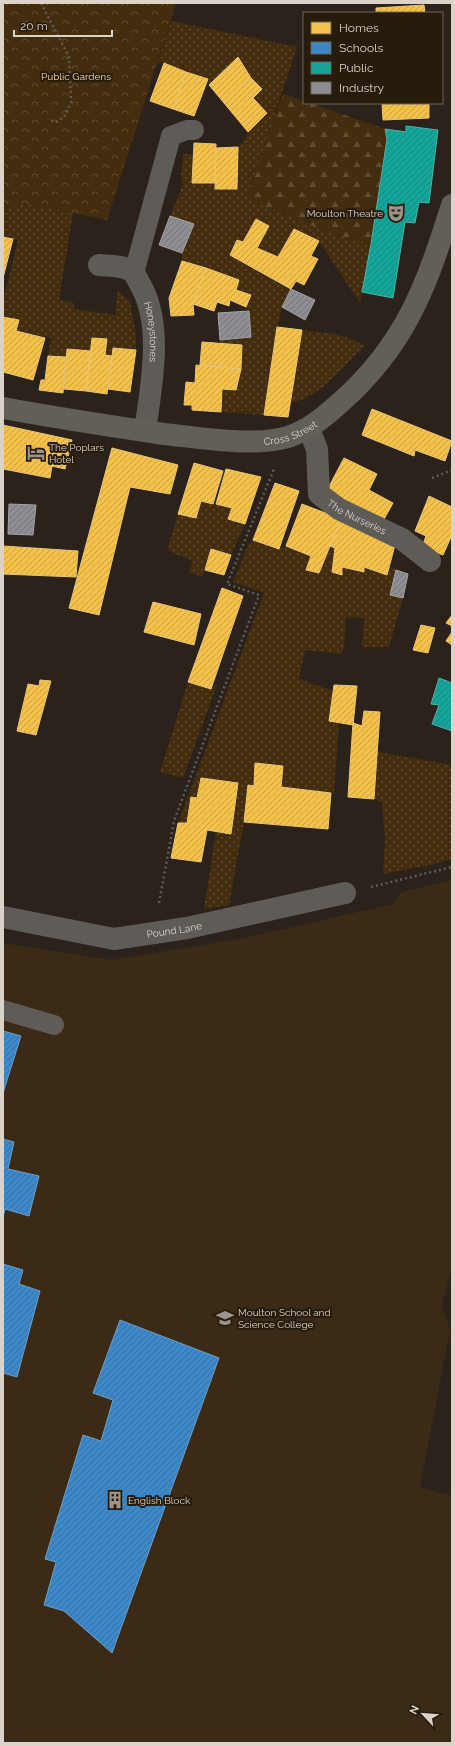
<svg xmlns="http://www.w3.org/2000/svg" width="455" height="1746" font-family="Raleway,sans-serif">
<style>
.built{fill:#3a2a16}
.forest{fill:url(#forest-firs)}
.park{fill:url(#park-crowns)}
.garden{fill:url(#garden-dots)}
.homes{fill:url(#homes-hatch);stroke:#ebc673}
.schools{fill:url(#schools-hatch);stroke:#6e9ec6}
.public{fill:url(#public-hatch);stroke:#52b1a7}
.industry{fill:url(#industry-hatch);stroke:#a4a2a2}
.lines{fill:none;stroke-linecap:round;stroke-linejoin:round}
.path{stroke:#605c57;stroke-width:2.5;stroke-dasharray:2 3;stroke-linecap:butt}
.lane{stroke:#5f5c58;stroke-width:20}
.street{stroke:#5f5c58;stroke-width:22}
.secondary{stroke:#625e58;stroke-width:22}
.labels{text-anchor:middle;stroke-width:4;stroke-linejoin:round;paint-order:stroke}
.park-label{font-size:10px;fill:#f7d9b6;stroke:#271b0c}
.poi-label{font-size:10px;fill:#dbd3c9;stroke:#271b0c;text-anchor:start}
.street-label{font-size:10px;fill:#dbd3c9;stroke:#271b0c}
</style>
<defs>
<pattern id="forest-firs" width="22" height="20" patternUnits="userSpaceOnUse"><rect width="22" height="20" fill="#432d0e"/><path d="M5 1l3.5 6h-7zM16 11l3.5 6h-7z" fill="#5e4b30"/></pattern>
<pattern id="park-crowns" width="20" height="18" patternUnits="userSpaceOnUse"><rect width="20" height="18" fill="#432d0e"/><path d="M2 6a3 3 0 1 1 6 0M12 15a3 3 0 1 1 6 0" fill="none" stroke="#5e4b30"/></pattern>
<pattern id="garden-dots" width="8" height="8" patternUnits="userSpaceOnUse"><rect width="8" height="8" fill="#432d0e"/><path d="M2 2h.1M6 6h.1" fill="none" stroke="#5e4b30" stroke-width="1.8" stroke-linecap="round"/></pattern>
<pattern id="homes-hatch" width="6" height="6" patternUnits="userSpaceOnUse"><rect width="6" height="6" fill="#f2c14e"/><path d="M-1 1l2-2M0 6l6-6M5 7l2-2" fill="none" stroke="#c6a04a"/></pattern>
<pattern id="schools-hatch" width="6" height="6" patternUnits="userSpaceOnUse"><rect width="6" height="6" fill="#3f88c5"/><path d="M-1 1l2-2M0 6l6-6M5 7l2-2" fill="none" stroke="#406e95"/></pattern>
<pattern id="public-hatch" width="6" height="6" patternUnits="userSpaceOnUse"><rect width="6" height="6" fill="#17a398"/><path d="M-1 1l2-2M0 6l6-6M5 7l2-2" fill="none" stroke="#24857c"/></pattern>
<pattern id="industry-hatch" width="6" height="6" patternUnits="userSpaceOnUse"><rect width="6" height="6" fill="#8d8d92"/><path d="M-1 1l2-2M0 6l6-6M5 7l2-2" fill="none" stroke="#767678"/></pattern>
</defs>
<rect width="100%" height="100%" fill="#2b231b"/>
<path class="built" d="M452 880V1267L442 1306 450 1330 420 1487 452 1496V1743H3V943L112 960 244 938 393 904 401 892Z"/>
<path class="forest" d="M283 94 304 101V103H310L385 129 387 139 371 244 334 235 247 199 264 144Z"/>
<path class="park" d="M3 3H176L107 220 27 204 3 208Z"/>
<path class="garden" d="M171 21 297 47C281 98 262 148 247 199L334 235 371 244 360 303 319 241 294 229 278 257 257 248 269 226 256 219 243 242 237 240 230 255 291 289 282 307 277 327 264 415 221 412 222 389H236L241 369 242 346 220 344V340L251 337 249 311 246 307 251 295 236 290 239 280 182 261V253L194 224 170 216 183 184 181 176 183 154H193L192 183H215V189H237L238 147 246 138 248 132 267 113 253 98 262 89 251 78 238 57 209 85 208 79 158 62Z
M26 204 73 213 59 300 74 303V309L115 315 118 290 130 302 136 334V350L113 348 112 356 105 355 107 339 91 351 68 349 66 357 48 356 51 338 16 331 3 317V301L18 240 3 237V208Z
M302 330C323 333 346 333 364 346 346 364 317 401 291 402Z
M201 501 232 508 228 519 245 524 231 555 205 570 202 577 189 572 193 561 167 550 178 514 196 518Z
M253 540 279 549 286 546 311 556 306 570 319 573 330 546 335 548 332 572 341 575 342 567 364 572V567L386 575 389 567 396 570 390 595 403 598 389 647H362L364 618 346 617 344 648 341 654 305 650 299 679 333 691 329 721 339 723 334 793 248 785 244 822 229 905 204 909 216 832 231 833 238 784 201 778 197 798 191 797 187 823H178L264 593 233 582 248 545Z
M188 682 211 689 217 685 183 778 160 772Z
M378 752 452 765V859L434 864 383 874 385 838 382 802 374 799Z"/>
<path class="homes" d="M424 5 425 13H376V8Z
M238 57 251 78 224 103 209 85Z
M164 63 186 72 173 109 150 101Z
M186 72 208 79 194 116 173 109Z
M251 78 262 89 253 98 267 113 248 132 224 103Z
M382 103H429V118L383 120Z
M194 143 216 144 215 183H192Z
M238 147 237 189H215L216 148Z
M256 219 269 226 257 248 278 257 294 229 319 241 311 256 318 259 304 285 296 281 291 289 230 255 237 240 243 242Z
M3 237 13 239 3 278Z
M182 261 206 268 193 304 194 315 171 316 169 298Z
M206 268 239 280 236 290 251 295 246 307 230 300 229 306 217 302 214 311 193 304Z
M3 317 19 320 16 331 45 338 33 380 3 372Z
M277 327 302 330 288 417 264 415Z
M92 338 107 339 105 355 112 356 107 394 86 391Z
M202 342 242 345 241 369 200 365Z
M113 348 136 350 130 392 108 389Z
M67 349 91 351 86 391 64 389Z
M48 356 66 357 63 393 39 390 41 380H45Z
M196 365 241 369 236 390 222 389 221 412 192 410V405H184L186 382 195 383Z
M372 409 452 441 445 461 415 450 414 456 362 435Z
M3 425 72 440 65 469 52 466 50 478 3 469Z
M112 448 178 465 170 494 130 487 99 615 69 608Z
M344 458 377 474 369 490 393 503 382 523 325 494Z
M194 463 223 471 213 504 201 501 196 518 178 514Z
M226 469 261 477 245 524 228 519 232 508 216 504Z
M275 483 299 491 279 549 253 540Z
M429 496 452 507V535L443 555 422 547 426 536 415 531Z
M302 504 341 519 319 573 306 570 311 556 286 546Z
M341 519 395 545 387 575 364 567V572L342 567V575L332 572 335 548 330 546Z
M3 546 78 551 76 577 3 574Z
M211 549 231 555 224 575 205 570Z
M222 588 243 596 211 689 188 682Z
M153 602 201 614 194 645 144 632Z
M452 615V626L446 623Z
M421 625 435 628 428 653 413 650Z
M452 632V645L446 641Z
M40 680 51 681 36 735 17 731 28 684 39 686Z
M334 685 357 686 353 725 329 721Z
M364 711 380 712 374 799 348 797 353 723 362 726Z
M255 763 283 766 281 787 331 793 328 829 244 822 248 785 254 786Z
M201 778 238 783 231 834 207 830 201 862 171 858 178 823H187L191 797 197 798Z"/>
<path class="schools" d="M3 1031 21 1036 3 1093Z
M3 1139 14 1142 8 1169 39 1176 29 1216 5 1209 3 1217Z
M3 1264 23 1270 19 1284 40 1291 17 1377 3 1373Z
M120 1320 219 1358 112 1653 64 1611 44 1605 56 1562 45 1559 83 1435 101 1441 113 1400 93 1393Z"/>
<path class="public" d="M406 126 438 130 429 203 419 202 415 223 405 222 393 298 362 292 371 244 387 139 385 129 406 132Z
M439 678 452 683V731L432 724 439 705 431 704Z"/>
<path class="industry" d="M170 216 194 224 182 253 159 245Z
M291 289 315 300 305 320 282 307Z
M249 311 251 337 220 340 218 313Z
M9 504 36 505 33 535 8 534Z
M396 570 408 574 403 598 390 595Z"/>
<g class="lines">
<path class="path" d="M41 3 69 57 71 102 64 117 56 122 48 119
M432 478 452 470
M371 887 452 867
M159 903 174 821 259 595 227 584 274 469"/>
<path class="lane" d="M134 273 171 136 187 130H194
M3 1010 54 1025"/>
<g class="street">
<path id="s1" d="M99 265C109 266 126 265 134 273 136 276 138 281 140 284 164 325 151 386 145 431"/>
<path id="s2" d="M309 429 317 449 319 494 339 509 402 539 430 561"/>
<path id="s3" d="M3 917 114 939 187 928 345 893"/>
</g>
<path class="secondary" id="s4" d="M3 408C57 418 110 426 164 434 201 438 253 447 288 437 309 430 324 417 341 402 406 344 426 287 452 205"/>
</g>
<defs>
<g id="theatre-bare" transform="scale(1.38)"><path d="M-5-5.5Q0-4 5-5.5V0Q5 5 0 6Q-5 5-5 0ZM-3.3-2.5H-1v1.5H-3.3ZM1-2.5H3.3v1.5H1ZM-2.8 1Q0 5.5 2.8 1Z" fill="#9d958c" stroke="#271b0c" stroke-width="2.5" paint-order="stroke"/></g>
<g id="hotel-bare" transform="scale(1.38)"><path d="M-6-4.5h1.5V1H6V5H4.5V3h-9V5H-6ZM-4 0a1.8 1.8 0 1 1 3.6 0ZM.5 0V-2.5h3Q6-2.5 6 0Z" fill="#9d958c" stroke="#271b0c" stroke-width="2.5" paint-order="stroke"/></g>
<g id="school-bare" transform="scale(1.38)"><path d="M0-5L7-2L0 1L-7-2ZM-4 1L0 2.5L4 1V4Q0 6-4 4Z" fill="#9d958c" stroke="#271b0c" stroke-width="2.5" paint-order="stroke"/></g>
<g id="building-bare" transform="scale(1.38)"><path d="M-4-6H4V6H1V3H-1V6H-4ZM-2.5-4.3h1.7v1.8h-1.7ZM.8-4.3h1.7v1.8H.8ZM-2.5-1h1.7V.8h-1.7ZM.8-1h1.7V.8H.8Z" fill="#9d958c" stroke="#271b0c" stroke-width="2.5" paint-order="stroke"/></g>
</defs>
<g fill-rule="evenodd">
<use href="#theatre-bare" x="396" y="213"/>
<use href="#hotel-bare" x="36" y="453"/>
<use href="#school-bare" x="225" y="1318"/>
<use href="#building-bare" x="115" y="1500"/>
</g>
<g class="labels">
<g class="park-label">
<text x="76" y="80">Public Gardens</text>
</g>
<g class="poi-label">
<text x="383" y="217" text-anchor="end">Moulton Theatre</text>
<text x="49" y="451">The Poplars<tspan x="49" dy="12">Hotel</tspan></text>
<text x="238" y="1316">Moulton School and<tspan x="238" dy="12">Science College</tspan></text>
<text x="128" y="1504">English Block</text>
</g>
<g class="street-label">
<text dy="4" stroke="none"><textPath href="#s1" startOffset="99">Honeystones</textPath></text>
<text dy="4" stroke="none"><textPath href="#s4" startOffset="291">Cross Street</textPath></text>
<text dy="4" stroke="none"><textPath href="#s2" startOffset="111">The Nurseries</textPath></text>
<text dy="4" stroke="none"><textPath href="#s3" startOffset="174">Pound Lane</textPath></text>
</g>
</g>
<rect width="455" height="1746" fill="none" stroke="#dbd3c9" stroke-width="8"/>
<rect x="303" y="12" width="140" height="92" fill="#271b0c" stroke="#6f6558"/>
<rect x="311" y="22" width="20" height="12" fill="#f2c14e" stroke="#6f6558"/>
<text x="339" y="32" font-size="12" fill="#dbd3c9">Homes</text>
<rect x="311" y="42" width="20" height="12" fill="#3f88c5" stroke="#6f6558"/>
<text x="339" y="52" font-size="12" fill="#dbd3c9">Schools</text>
<rect x="311" y="62" width="20" height="12" fill="#17a398" stroke="#6f6558"/>
<text x="339" y="72" font-size="12" fill="#dbd3c9">Public</text>
<rect x="311" y="82" width="20" height="12" fill="#8d8d92" stroke="#6f6558"/>
<text x="339" y="92" font-size="12" fill="#dbd3c9">Industry</text>
<g transform="translate(423 1714) rotate(296)" stroke="#271b0c" stroke-width="3" paint-order="stroke">
<path d="M0-3L7 15L0 10L-7 15Z" fill="#dbd3c9"/>
<text y="-6" font-size="11" font-weight="bold" text-anchor="middle" fill="#dbd3c9">N</text>
</g>
<path d="M14 30v6h98v-6" fill="none" stroke="#dbd3c9" stroke-width="2"/>
<text x="20" y="30" font-size="12" fill="#dbd3c9" stroke="#271b0c" stroke-width="3" paint-order="stroke">20 m</text>
</svg>
